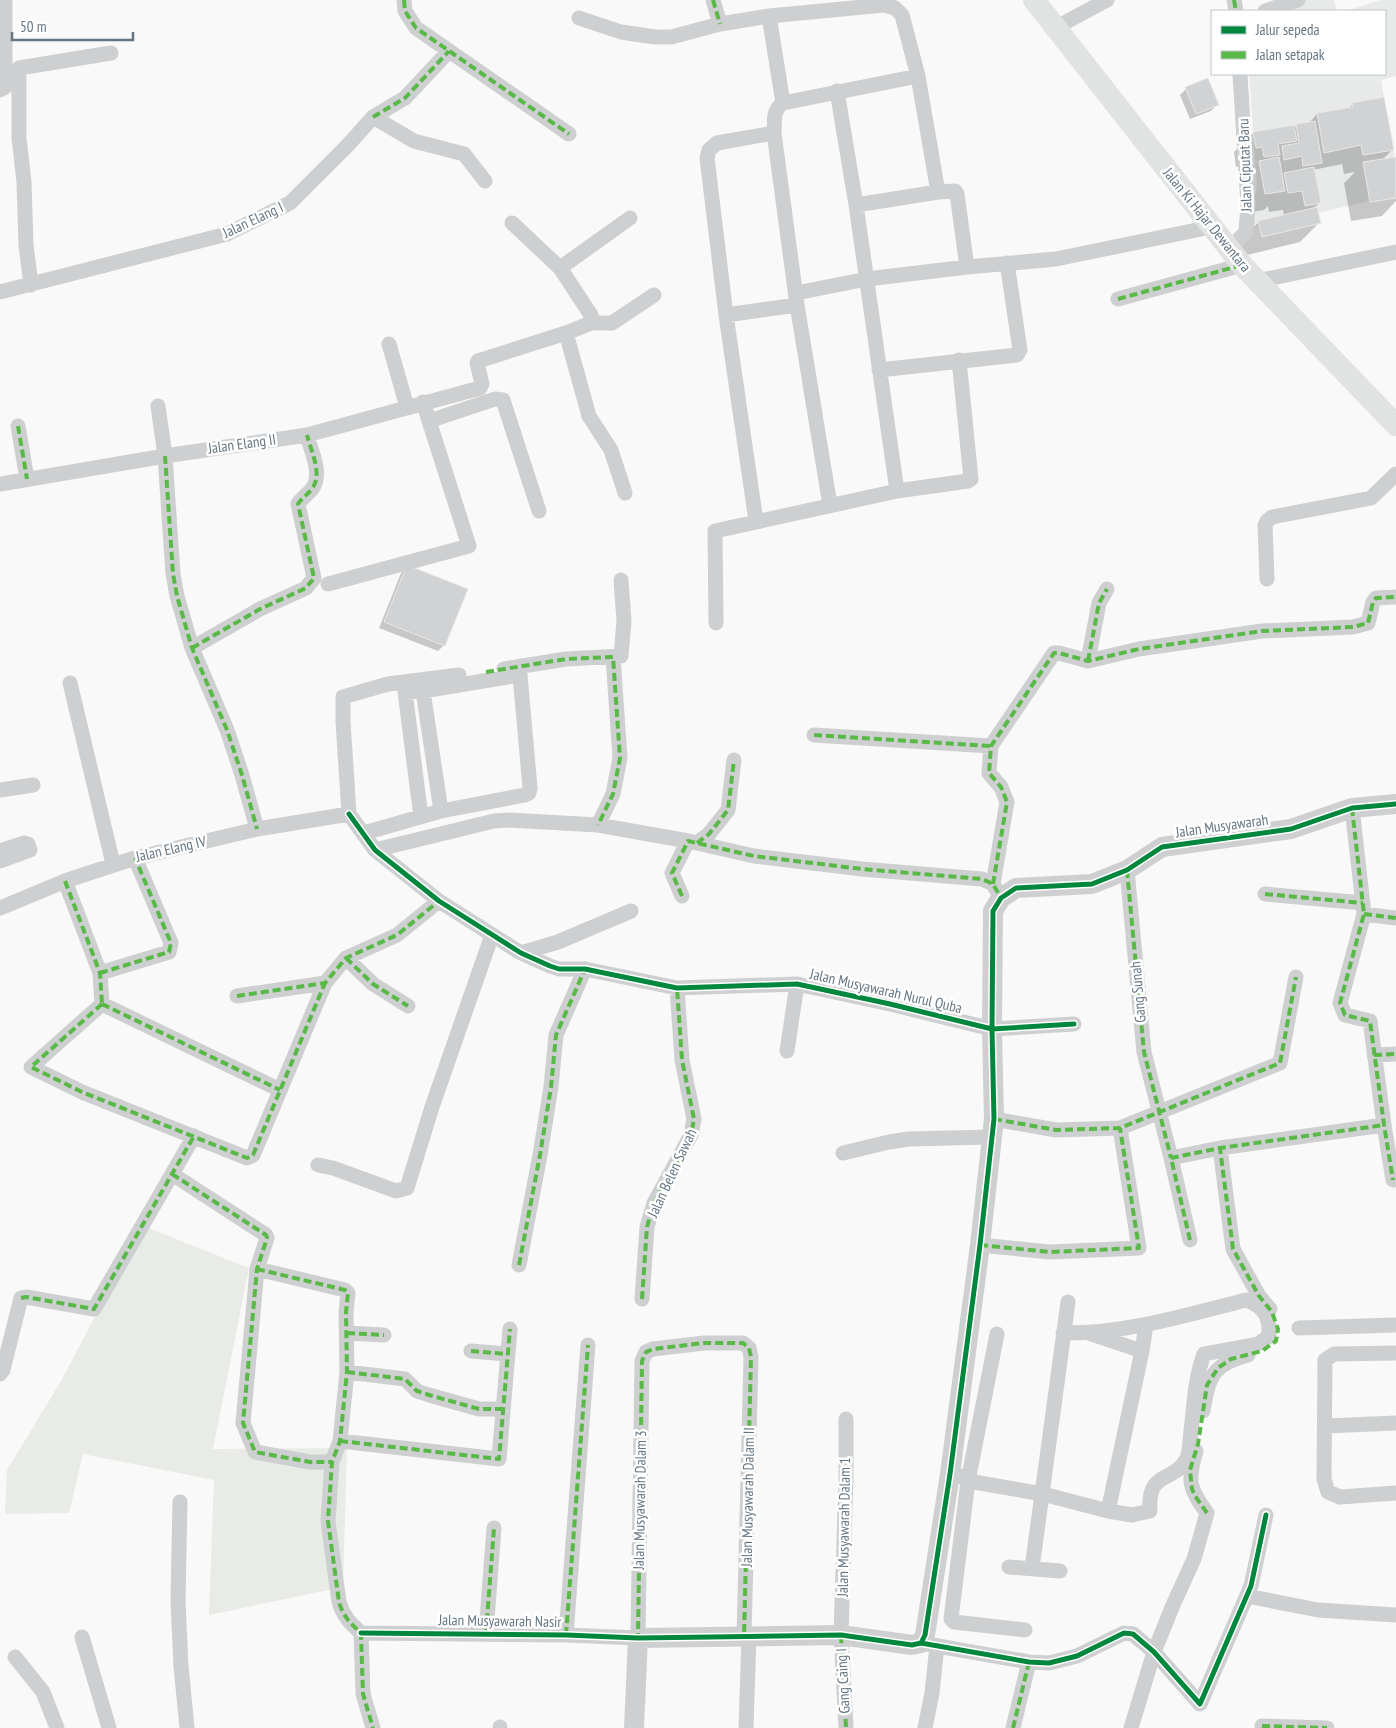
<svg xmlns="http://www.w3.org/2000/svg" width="1396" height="1728" font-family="'PT Sans Narrow',sans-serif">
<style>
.built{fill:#e8e9e9}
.green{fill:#e8ebe6}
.shadow{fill:#0003}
.building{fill:#d0d2d3;stroke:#e8e8e8}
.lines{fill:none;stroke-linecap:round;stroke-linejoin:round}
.minor{stroke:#cecfd0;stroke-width:15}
.tertiary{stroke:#cecfd0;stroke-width:20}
.secondary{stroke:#e1e2e2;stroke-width:22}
.quiet{stroke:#58b947;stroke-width:4;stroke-dasharray:8 4;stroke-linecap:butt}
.cycleway-casing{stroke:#fff;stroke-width:8}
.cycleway{stroke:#00873e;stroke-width:5}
.labels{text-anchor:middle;stroke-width:5;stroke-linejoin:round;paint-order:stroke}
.street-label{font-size:15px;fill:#657683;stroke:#fff}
</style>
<rect width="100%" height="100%" fill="#f9f9f9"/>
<path class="built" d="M1289 0H1334L1337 11H1254Z
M1381 0H1396V76L1381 80 1396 165V195L1247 229 1257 186 1249 74H1385V11H1346Z"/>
<path class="green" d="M146 1227 249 1268 213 1449 347 1448 343 1587 209 1615 214 1480 83 1454 69 1513 5 1514 7 1470 61 1381 117 1275Z"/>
<path class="shadow" d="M1186 89 1217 105 1211 111 1190 119 1180 95Z
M1353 104 1393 149 1382 160 1396 165V201L1382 216 1351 221 1344 183 1355 172 1344 174 1342 164 1313 170 1319 203 1312 210 1320 222 1300 242 1243 256 1239 242 1259 222 1284 216 1283 210 1269 212 1268 206 1264 210 1245 213 1243 166 1236 167 1234 152 1253 133 1294 128 1297 125 1309 123 1317 114 1348 109Z
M407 566 444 645 438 651 379 628 401 573Z"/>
<path class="building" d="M1208 78 1219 105 1196 114 1185 87Z
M1384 97 1394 150 1363 155 1361 145 1324 153 1317 113 1353 107 1352 103Z
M1315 121 1322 163 1303 166 1302 156 1284 160 1282 146 1299 143 1296 124Z
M1294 125 1297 141 1278 144 1280 155 1264 157 1262 147 1256 148 1253 132Z
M1279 157 1285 191 1265 194 1259 161Z
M1396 157V198L1370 202 1363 162Z
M1314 167 1321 203 1305 206 1302 191 1288 193 1284 173Z
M1317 207 1321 223 1262 237 1258 221Z
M407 565 468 589 445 646 384 622Z"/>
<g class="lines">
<path class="minor" d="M404 0 405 11 416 28 569 134
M713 0 720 24
M1234 0 1236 11
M1265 11 1298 0
M579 18 621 32 655 37H671L720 24 769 16
M1055 28 1107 0
M0 90 5 87V0
M837 91 856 205 897 491
M783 103 769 16 884 5 895 8 902 15 918 76 938 192
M373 117 414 141 464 154 485 181
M856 205 938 192 955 191 957 194 967 267
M512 223 560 268 591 315V323
M1229 250 1246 232 1248 205 1240 74
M560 268 630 218
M1257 281 1396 252
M31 285 26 245 24 182 19 138V68L111 53
M0 292 227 234 290 203 348 145 373 117 405 98 449 51
M796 293 867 279 967 267 1056 259 1211 227
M1118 299 1242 265
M726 315 797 305
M566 333 589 416 611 450 625 493
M389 344 407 407
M879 370 1017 355 1020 350 1007 263
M158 406 165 456 173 574 177 596 192 648 227 730 242 775 257 829
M429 421 495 399 503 400 539 511
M18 426 27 479
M0 484 165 456 307 435 480 388 482 384 477 363 478 361 566 333 591 323H612L654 295
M830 505 797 305 774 133C775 120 772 111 783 103L918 76
M756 521 726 315 707 158 709 150 717 143 774 133
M1267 579 1265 525 1267 521 1272 517 1371 498 1396 474
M328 584 469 546 423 402
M716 623 715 531 897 491 968 481 971 479 959 360
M192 648 260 609 306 588 314 578 298 504C302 498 307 495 312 489 323 474 311 451 307 435
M1088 661 1099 603 1107 589
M504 669 566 659 621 656 624 621 621 580
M70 683 113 864
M423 691 441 811
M814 735 991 746
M0 790 33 785
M1352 808 1364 914 1340 1003 1345 1015 1370 1021 1384 1125 1393 1180
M349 814 375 850 439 901 521 953 550 966 559 969H585L677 988 797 984 890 1004 992 1029 1074 1024
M349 814 343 721V697L388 684 459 675
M598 825 613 794 620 758 613 657
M364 833 441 811 525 795 529 793 530 788 520 675 423 691 405 692 421 817
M697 843 709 834 728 810 734 760
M375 850 494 821 509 820 598 825 688 841 754 856 862 869 982 879 993 884 1001 898
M0 851 24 843 28 844 30 850 0 861
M1127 870 1144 1052 1171 1158
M65 881 100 973 102 1004
M993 884 1007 802 1001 787 989 773 991 746 1054 653H1059L1088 661 1139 649 1262 631 1353 627 1368 623 1373 602 1376 598 1396 597
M1265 894 1363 903
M682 896 672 873 688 841
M0 908 65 881 135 858 257 829 349 814
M1364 914 1396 918
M521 953 558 942 631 911
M346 958 373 984 408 1006
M100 973 169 952 171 943 135 858
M237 996 325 983 346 958 397 935 439 901
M102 1004 31 1067 82 1092 247 1158 253 1155 325 983
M102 1004 280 1090
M787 1051 797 984
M1374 1055 1396 1054
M994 1119 1056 1130 1120 1128 1280 1063 1296 977
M1220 1148 1233 1249 1259 1296 1270 1309
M843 1153 889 1142 909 1139 991 1137
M318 1165 333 1168 396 1191 407 1188 432 1107 492 935
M172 1174 266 1235 267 1238 257 1269 243 1423 255 1452 310 1462H332
M1190 1240 1171 1158 1220 1148 1384 1125
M980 1245 1050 1252 1139 1248 1120 1128
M519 1265 540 1155 551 1087 556 1035 585 969
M257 1269 345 1290 348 1293 346 1312 347 1372 340 1441 332 1462 328 1521 339 1602C343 1616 350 1623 361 1633L363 1694 373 1728
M642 1299 647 1227 654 1203 691 1135 694 1119 682 1060 677 988
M1299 1328 1396 1325
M347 1333 384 1335
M997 1334 968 1481 951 1619 954 1622 1025 1630
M1091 1334 1142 1351
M471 1351 507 1354
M1396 1353 1334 1354 1325 1360 1324 1479 1328 1492 1340 1497 1396 1493
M347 1372 405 1379 417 1391 429 1395 479 1409H503
M0 1374 3 1370 21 1298 26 1297 94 1309 194 1136
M1203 1411C1208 1377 1213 1364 1248 1355
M1325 1426 1396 1423
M340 1441 499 1459 510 1329
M950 1474 960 1476 968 1481 1043 1494 1108 1511 1132 1515 1150 1511C1147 1469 1174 1484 1187 1458 1190 1451 1190 1439 1191 1431 1194 1405 1195 1378 1204 1354L1258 1344 1269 1336C1270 1317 1265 1307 1246 1300 1186 1315 1125 1334 1063 1333
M180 1502 178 1601 181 1666 187 1728
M1108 1511 1142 1351 1146 1325
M1009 1567 1060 1571
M1032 1568 1068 1302
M1247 1596 1318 1610 1396 1615
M361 1633 566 1635 638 1638 642 1361 646 1352 653 1349 704 1343H743L749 1348 751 1357 744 1637
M486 1633 494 1528
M566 1635 588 1345
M82 1637 109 1728
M921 1643 1029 1662 1049 1663 1077 1656 1124 1633 1133 1634 1154 1652 1200 1704 1251 1586 1266 1515
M15 1657 43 1692 57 1728
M1262 1726 1327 1728
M500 1728V1727
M746 1728 749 1637
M846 1728 841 1635 846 1478V1419
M925 1728 932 1693 937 1646
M1013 1728 1029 1662
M1131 1728 1154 1652 1173 1605 1194 1559 1207 1513C1189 1488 1187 1481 1196 1451"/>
<path class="tertiary" d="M634 1728 638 1638 841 1635 912 1645 921 1643 925 1635 950 1474 980 1245 994 1119 992 1029 993 911 1001 898 1016 888 1092 884 1127 870 1162 847 1291 829 1352 808 1396 804"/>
<path class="secondary" d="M1034 0 1242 265 1396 425"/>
<path class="quiet" d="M404 0 405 11 416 28 569 134
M713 0 720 24
M1234 0 1236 11
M373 117 405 98 449 51
M1118 299 1242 265
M18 426 27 479
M165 456 173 574 177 596 192 648 227 730 242 775 257 829
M192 648 260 609 306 588 314 578 298 504C302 498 307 495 312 489 323 474 311 451 307 435
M1088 661 1099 603 1107 589
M486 672 566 659 613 657 620 758 613 794 598 825
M814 735 991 746
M1352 808 1364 914 1340 1003 1345 1015 1370 1021 1384 1125 1393 1180
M697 843 709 834 728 810 734 760
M1127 870 1144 1052 1171 1158
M65 881 100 973 102 1004
M993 884 1007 802 1001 787 989 773 991 746 1054 653H1059L1088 661 1139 649 1262 631 1353 627 1368 623 1373 602 1376 598 1396 597
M1265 894 1363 903
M682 896 672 873 688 841 754 856 862 869 982 879 993 884 1001 898
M1364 914 1396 918
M346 958 373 984 408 1006
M100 973 169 952 171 943 135 858
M237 996 325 983 346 958 397 935 439 901
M102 1004 31 1067 82 1092 247 1158 253 1155 325 983
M102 1004 280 1090
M1374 1055 1396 1054
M994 1119 1056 1130 1120 1128 1280 1063 1296 977
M172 1174 266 1235 267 1238 257 1269 243 1423 255 1452 310 1462H332
M1190 1240 1171 1158 1220 1148 1384 1125
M980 1245 1050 1252 1139 1248 1120 1128
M519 1265 540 1155 551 1087 556 1035 585 969
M257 1269 345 1290 348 1293 346 1312 347 1372 340 1441 332 1462 328 1521 339 1602C343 1616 350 1623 361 1633L363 1694 373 1728
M21 1298 26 1297 94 1309 194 1136
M642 1299 647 1227 654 1203 691 1135 694 1119 682 1060 677 988
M347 1333 384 1335
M471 1351 507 1354
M347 1372 405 1379 417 1391 429 1395 479 1409H503
M340 1441 499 1459 510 1329
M1207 1513 1195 1496 1192 1489 1190 1470 1198 1444 1207 1385 1218 1368 1231 1359 1262 1351 1276 1341 1278 1329 1272 1312 1259 1296 1233 1249 1220 1148
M486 1633 494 1528
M566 1635 588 1345
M841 1635 846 1728
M635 1638H638L642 1361 646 1352 653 1349 704 1343H743L749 1348 751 1357 744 1637
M1262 1726 1327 1728
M1013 1728 1029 1662"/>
<g class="cycleway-casing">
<path id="cycleway" d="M349 814 375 850 439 901 521 953 550 966 559 969H585L677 988 797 984 890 1004 992 1029 1074 1024
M361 1633 566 1635 638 1638 841 1635 912 1645 921 1643 1029 1662 1049 1663 1077 1656 1124 1633 1133 1634 1154 1652 1200 1704 1251 1586 1266 1515
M921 1643 925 1635 950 1474 980 1245 994 1119 992 1029 993 911 1001 898 1016 888 1092 884 1127 870 1162 847 1291 829 1352 808 1396 804"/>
</g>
<use href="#cycleway" class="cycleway"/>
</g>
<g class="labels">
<g class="street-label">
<text transform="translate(1245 165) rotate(-92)" y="5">Jalan Ciputat Baru</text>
<text transform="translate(253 220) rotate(-25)" y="5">Jalan Elang I</text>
<text transform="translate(1207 220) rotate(51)" y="5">Jalan Ki Hajar Dewantara</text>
<text transform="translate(242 444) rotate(-8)" y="5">Jalan Elang II</text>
<text transform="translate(1222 826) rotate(-8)" y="5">Jalan Musyawarah</text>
<text transform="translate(171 849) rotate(-13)" y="5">Jalan Elang IV</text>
<text transform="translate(886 991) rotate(13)" y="5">Jalan Musyawarah Nurul Quba</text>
<text transform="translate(1138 992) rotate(-95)" y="5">Gang Sunah</text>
<text transform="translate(672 1173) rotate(-65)" y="5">Jalan Belen Sawah</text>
<text transform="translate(748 1497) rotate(-89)" y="5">Jalan Musyawarah Dalam II</text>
<text transform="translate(640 1500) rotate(-89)" y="5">Jalan Musyawarah Dalam 3</text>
<text transform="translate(844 1527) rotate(-89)" y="5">Jalan Musyawarah Dalam 1</text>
<text transform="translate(500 1621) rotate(1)" y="5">Jalan Musyawarah Nasir</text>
<text transform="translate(843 1681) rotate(-93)" y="5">Gang Caing I</text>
</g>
</g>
<rect x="1211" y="10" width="175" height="65" fill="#ffffff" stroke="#c1c8cd"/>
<rect x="1221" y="26" width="25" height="8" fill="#00873e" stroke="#c1c8cd"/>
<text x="1256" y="35" font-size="15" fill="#657683">Jalur sepeda</text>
<rect x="1221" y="51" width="25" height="8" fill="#58b947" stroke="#c1c8cd"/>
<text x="1256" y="60" font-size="15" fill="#657683">Jalan setapak</text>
<path d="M12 32v8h121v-8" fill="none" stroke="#657683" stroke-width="2.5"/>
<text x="20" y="32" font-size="15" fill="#657683" stroke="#ffffff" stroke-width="4" paint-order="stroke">50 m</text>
</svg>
